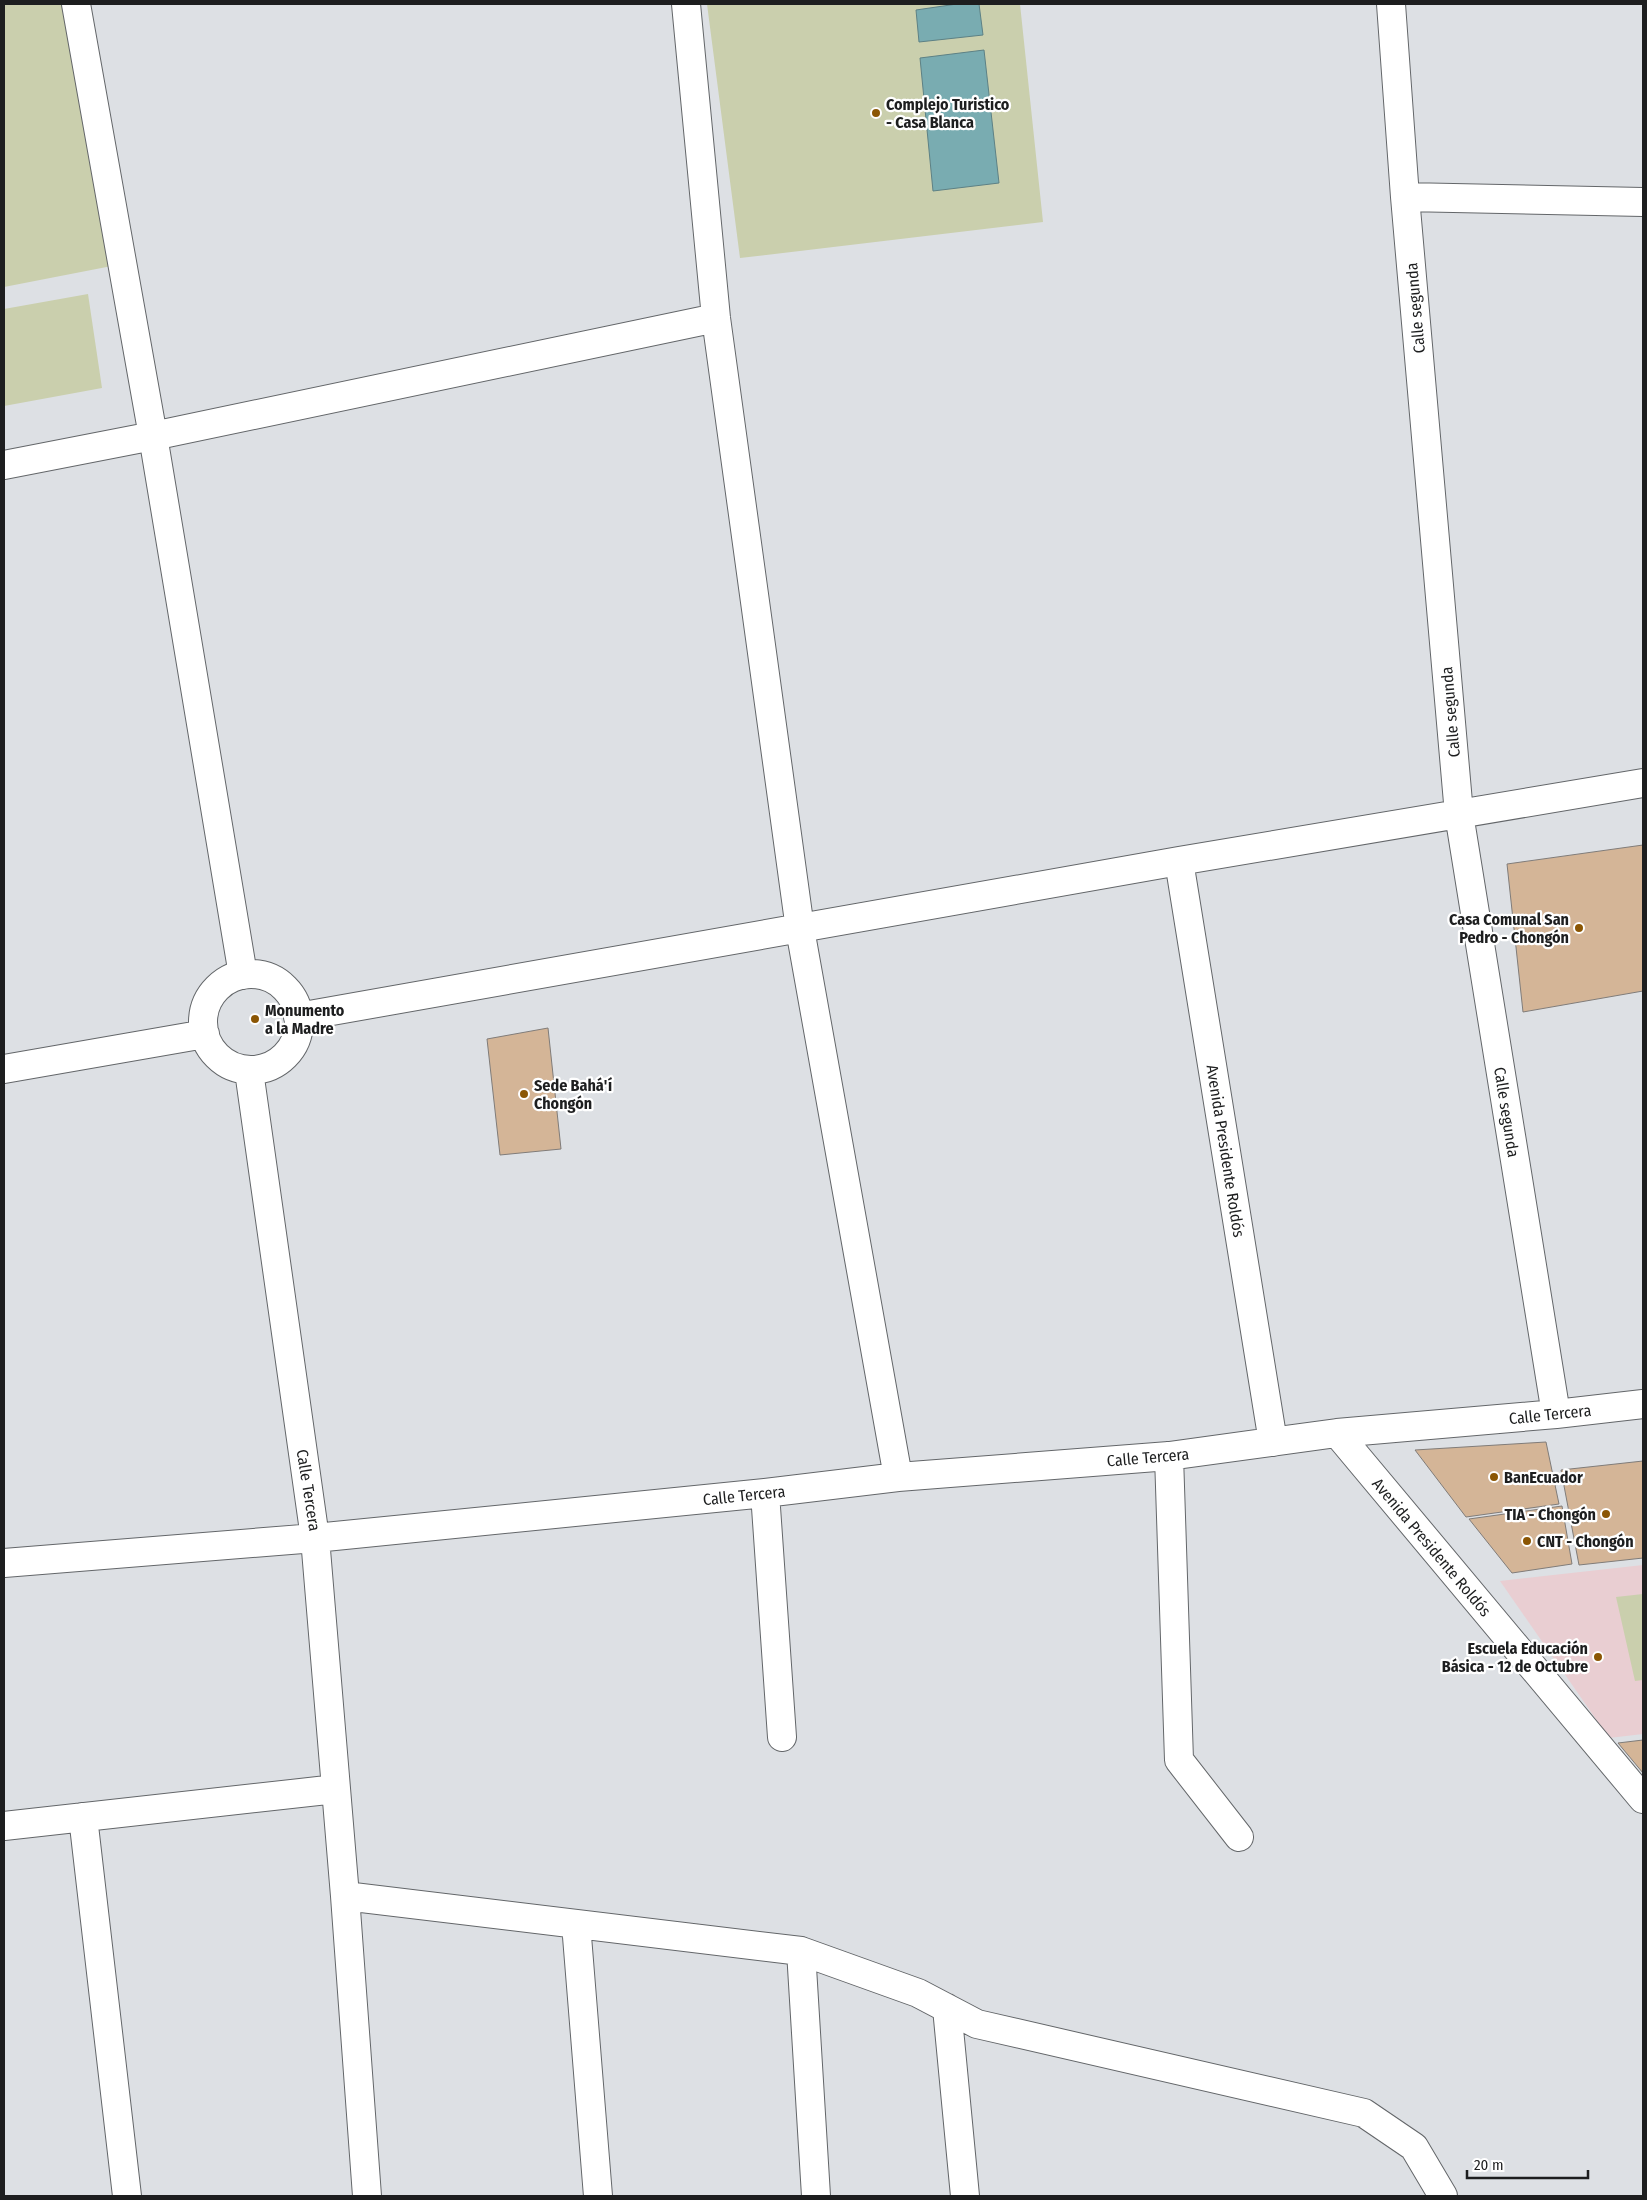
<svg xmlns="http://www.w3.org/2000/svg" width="1647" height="2200" font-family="'Fira Sans Condensed',sans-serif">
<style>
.education{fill:#e9ced2}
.green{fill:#cacfad}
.water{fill:#79acb1;stroke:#5d8185}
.building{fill:#d4b597;stroke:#807c79}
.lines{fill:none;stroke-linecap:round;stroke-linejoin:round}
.minor-casing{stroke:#636669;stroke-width:30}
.minor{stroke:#fff;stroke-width:28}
.poi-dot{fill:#8b5604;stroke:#fff;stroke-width:2}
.labels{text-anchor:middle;stroke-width:4.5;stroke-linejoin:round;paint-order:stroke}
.poi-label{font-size:16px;font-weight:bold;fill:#1d1e1f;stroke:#fff;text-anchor:start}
.street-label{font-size:16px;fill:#1d1e1f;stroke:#fff}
</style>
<rect width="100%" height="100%" fill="#dde0e4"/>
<path class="education" d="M1643 1565V1734L1609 1738 1500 1581Z"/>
<path class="green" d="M4 4H76L122 264 4 287Z
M707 4H1020L1043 222 740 258Z
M88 294 102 388 4 406V309Z
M1643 1594V1680L1635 1681 1616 1597Z"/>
<path class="water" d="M957 4H979L983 35 919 42 916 10Z
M984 50 999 183 933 191 920 58Z"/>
<path class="building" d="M1643 845V991L1523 1012 1507 864Z
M548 1028 561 1149 500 1155 487 1039Z
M1546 1442 1559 1504 1466 1517 1415 1450Z
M1643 1461V1558L1579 1565 1561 1470Z
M1562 1506 1572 1564 1512 1573 1469 1519Z
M1643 1740V1773L1618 1743Z"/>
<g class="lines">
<g class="minor-casing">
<path id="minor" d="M76 4 153 436 243 975
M686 4 716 318 800 929 898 1477
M1391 4 1405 197 1459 814 1556 1414
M1405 197 1643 202
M4 465 153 436 716 318
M1179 861 1273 1442
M203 1022a48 48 0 1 1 96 0a48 48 0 1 1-96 0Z
M298 1017 1179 861 1643 783
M4 1069 205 1034
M249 1071 315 1538 765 1493 898 1477 1169 1456 1337 1433 1556 1414 1643 1404
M1337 1433 1643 1799
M1169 1456 1179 1760 1239 1837
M765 1493 782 1737
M4 1563 315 1538 345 1896 367 2196
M83 1817 127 2196
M4 1826 336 1789
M345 1896 801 1951 918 1993 977 2024 1364 2113 1414 2147 1443 2196
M576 1924 598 2196
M801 1951 816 2196
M947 2008 965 2196"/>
</g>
<use href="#minor" class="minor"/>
</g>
<g class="poi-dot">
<circle cx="876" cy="113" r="5"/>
<circle cx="1579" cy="928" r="5"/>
<circle cx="255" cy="1019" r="5"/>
<circle cx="524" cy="1094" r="5"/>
<circle cx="1494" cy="1477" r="5"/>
<circle cx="1606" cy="1514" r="5"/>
<circle cx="1527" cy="1541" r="5"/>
<circle cx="1598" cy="1657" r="5"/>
</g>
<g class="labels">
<g class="poi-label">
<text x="886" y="110">Complejo Turistico<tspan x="886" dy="18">- Casa Blanca</tspan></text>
<text x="1569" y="925" text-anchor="end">Casa Comunal San<tspan x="1569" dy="18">Pedro - Chongón</tspan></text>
<text x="265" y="1016">Monumento<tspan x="265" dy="18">a la Madre</tspan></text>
<text x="534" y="1091">Sede Bahá'í<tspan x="534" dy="18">Chongón</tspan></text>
<text x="1504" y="1483">BanEcuador</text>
<text x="1596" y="1520" text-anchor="end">TIA - Chongón</text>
<text x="1537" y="1547">CNT - Chongón</text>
<text x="1588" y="1654" text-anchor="end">Escuela Educación<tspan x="1588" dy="18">Básica - 12 de Octubre</tspan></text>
</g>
<g class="street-label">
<text transform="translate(1415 308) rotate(-95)" y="6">Calle segunda</text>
<text transform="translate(1450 712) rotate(-95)" y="6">Calle segunda</text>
<text transform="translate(1507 1112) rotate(81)" y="6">Calle segunda</text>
<text transform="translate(1226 1151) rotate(81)" y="6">Avenida Presidente Roldós</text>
<text transform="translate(1550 1414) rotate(-6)" y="6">Calle Tercera</text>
<text transform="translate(1148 1457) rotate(-5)" y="6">Calle Tercera</text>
<text transform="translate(309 1490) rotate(81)" y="6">Calle Tercera</text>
<text transform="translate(744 1495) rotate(-6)" y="6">Calle Tercera</text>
<text transform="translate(1432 1547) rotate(50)" y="6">Avenida Presidente Roldós</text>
</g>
</g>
<rect width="1647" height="2200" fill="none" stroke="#1d1e1f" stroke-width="10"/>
<path d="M1467 2170v8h121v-8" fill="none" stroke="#1d1e1f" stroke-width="2.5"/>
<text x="1474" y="2170" font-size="15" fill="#1d1e1f" stroke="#ffffff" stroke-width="4" paint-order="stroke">20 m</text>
</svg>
